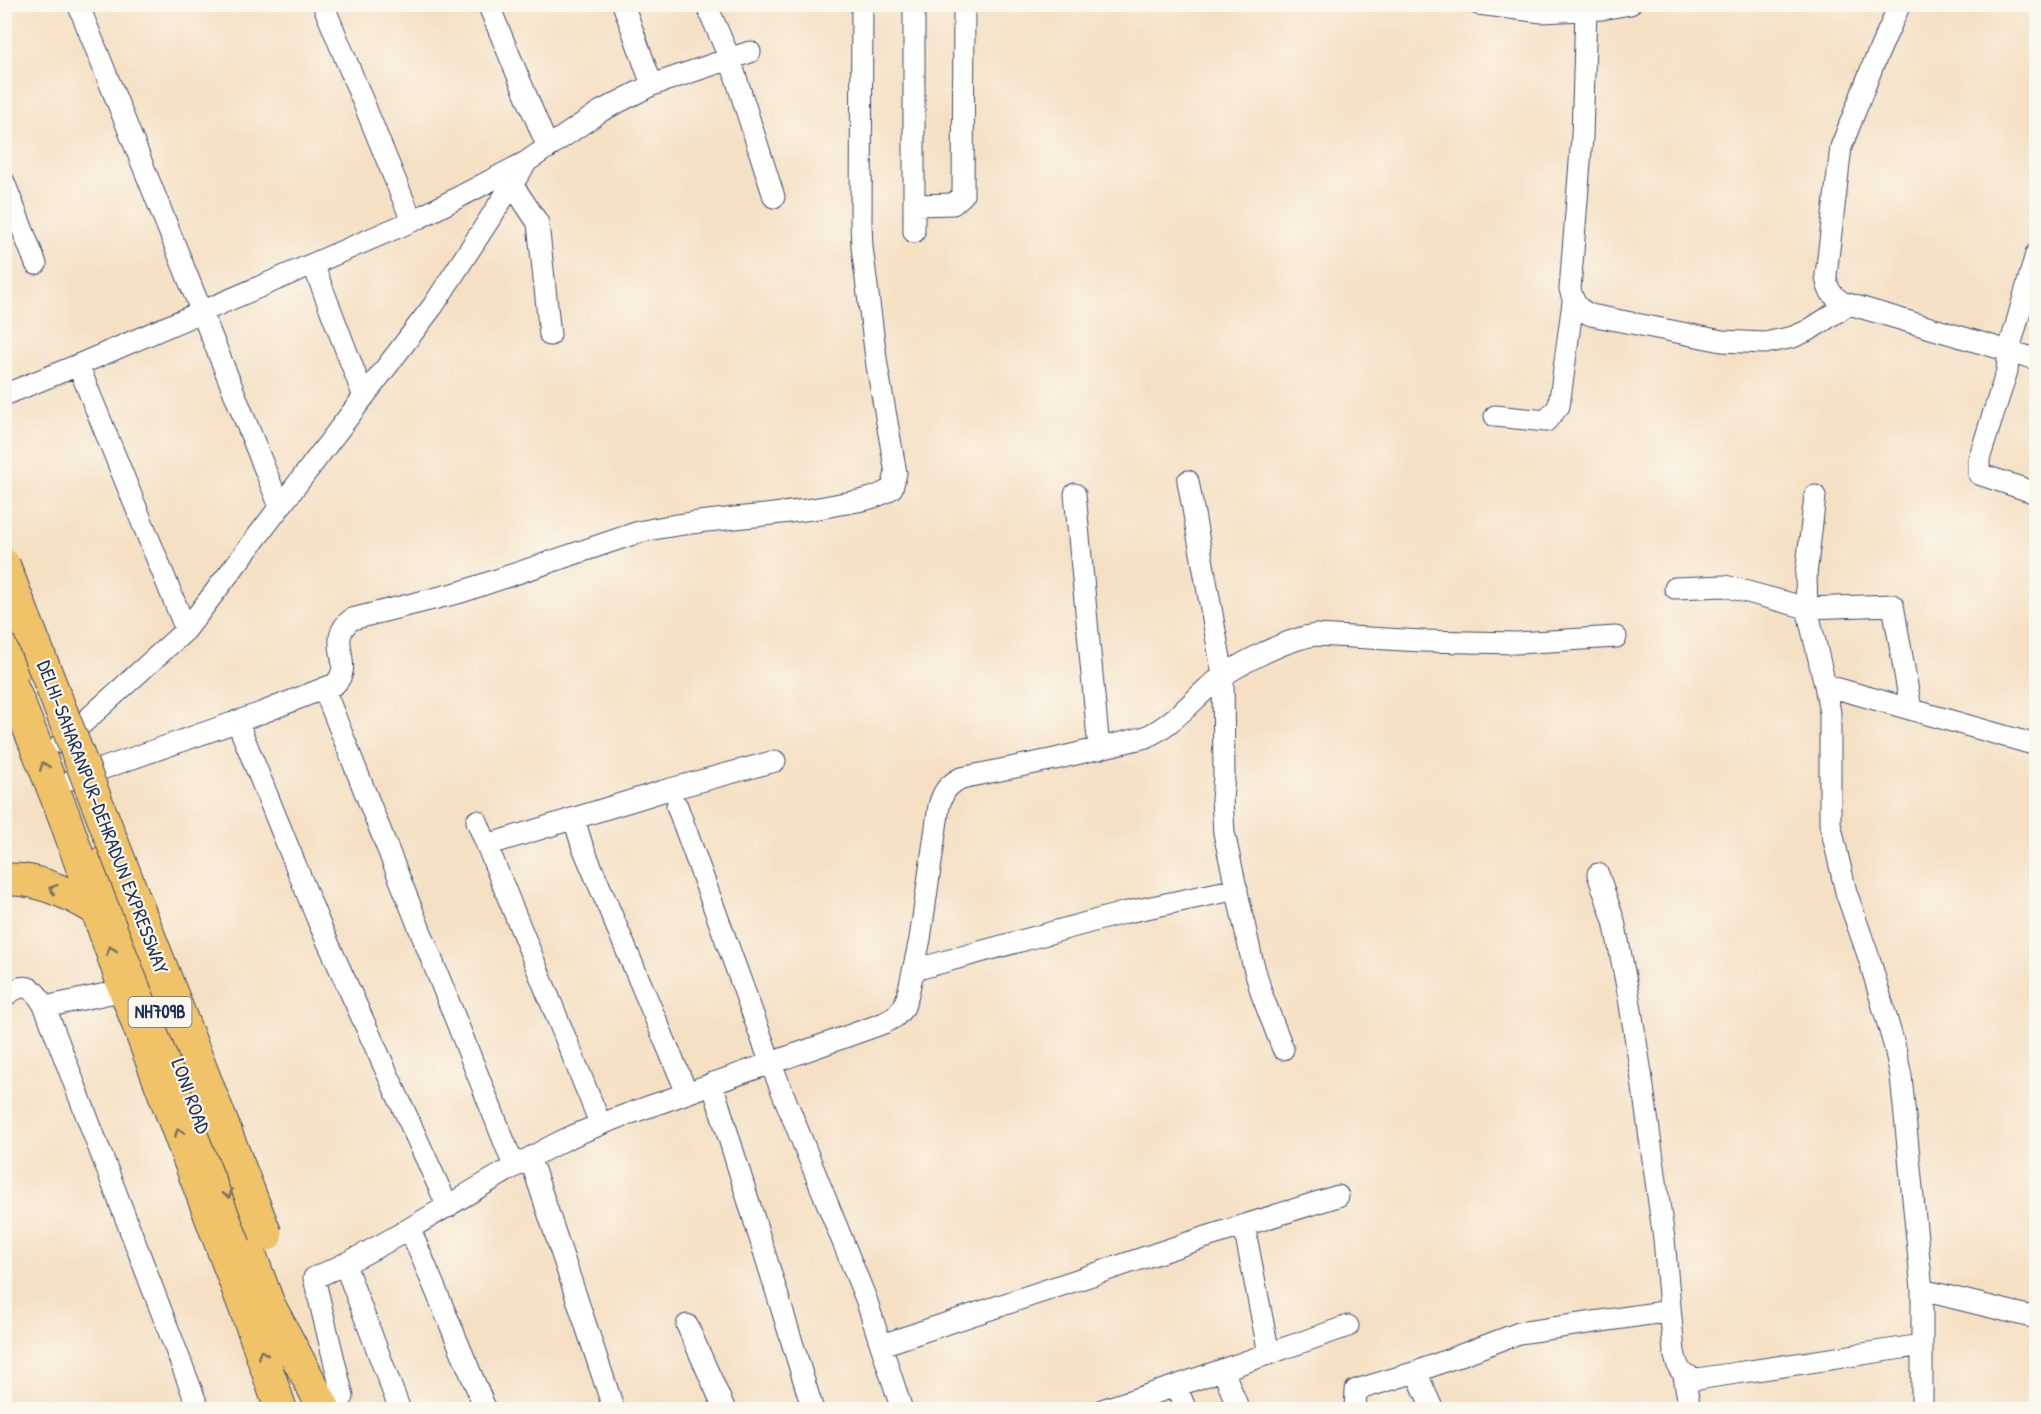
<svg xmlns="http://www.w3.org/2000/svg" width="2041" height="1414" font-family="'Patrick Hand',sans-serif">
<style>
.lines{fill:none;stroke-linecap:round;stroke-linejoin:round}
.minor-casing{stroke:#3c4a6d;stroke-width:23}
.highway-casing{stroke:#3c4a6d;stroke-width:34}
.minor{stroke:#fff;stroke-width:21}
.highway{stroke:#f0c369;stroke-width:32}
.highway-bridge-casing{stroke:#3c4a6d;stroke-width:34;stroke-linecap:butt}
.highway-bridge{stroke:#f0c369;stroke-width:32}
.oneway{stroke:#7b7263}
.labels{text-anchor:middle;stroke-width:4.5;stroke-linejoin:round;paint-order:stroke}
.shield{fill:#fbf7ec;stroke:#5e6b89;stroke-width:1.5}
.shield-label{font-size:18px;font-weight:bold;fill:#1b2f5e}
.street-label{font-size:20px;fill:#1b2f5e;stroke:#fbf7ec}
</style>
<rect width="100%" height="100%" fill="#fbf7ec"/>
<filter id="ink" filterUnits="userSpaceOnUse"><feTurbulence type="fractalNoise" baseFrequency=".0167" numOctaves="2"/><feDisplacementMap in="SourceGraphic" scale="12" xChannelSelector="R" yChannelSelector="G"/><feConvolveMatrix kernelMatrix="1 2 1 2 8 2 1 2 1" color-interpolation-filters="sRGB"/></filter>
<filter id="wash" filterUnits="userSpaceOnUse"><feTurbulence type="fractalNoise" baseFrequency=".008" numOctaves="4" result="noise"/><feDisplacementMap in="SourceGraphic" scale="24" xChannelSelector="R" yChannelSelector="G"/><feGaussianBlur stdDeviation="1.35" result="paint"/><feColorMatrix in="noise" values="0 0 0 0 0 0 0 0 0 0 0 0 0 0 0 0 0 1.4 0 .05"/><feComposite in="paint" operator="in"/></filter>
<g filter="url(#wash)">
<rect width="100%" height="100%" fill="#f5e0c4"/>
</g>
<g filter="url(#ink)">
<g class="lines">
<g class="minor-casing">
<path id="minor" d="M78 4 280 507
M323 4 412 221
M488 4 548 148
M623 4 652 85
M706 4 730 59 774 197
M1478 4 1542 12 1602 9 1630 4
M1900 4 1873 65 1841 147 1826 275C1827 288 1830 294 1842 302L2036 359
M1586 10 1582 137 1570 289C1574 304 1577 309 1591 315L1722 341 1765 343 1793 337 1809 330 1849 304
M4 182 36 264
M512 184 538 223 550 335
M914 205 953 204 963 195 964 4
M914 232V4
M2036 254 2009 350 2007 371 1979 459V474L2036 493
M313 264 364 397
M78 365 186 630
M4 395 78 365 417 219 526 162 601 111 652 85 750 52
M1495 416 1546 421 1559 406 1573 302
M1188 481 1223 675 1224 776 1222 799 1224 833 1252 960 1262 995 1283 1049
M1075 494 1099 749
M1815 496 1806 575 1807 608 1825 685 1830 713V823L1846 892 1869 958 1895 1048 1901 1076 1922 1290V1410
M1675 588 1725 586 1807 608 1893 605 1911 709
M1825 685 2036 745
M324 689 514 1166
M237 721 319 923 448 1207
M61 743 186 630 433 306 526 163
M73 779 261 713 335 684C356 664 324 640 352 619L461 592 639 532C705 517 774 518 840 504 858 501 877 499 892 488L896 473 877 366 862 247 861 223 862 4
M677 806 771 1064 866 1299 902 1410
M574 819 582 845 687 1093
M477 821 600 1123
M487 845 663 791 775 761
M1598 874 1614 921 1628 992 1641 1073 1664 1239 1674 1352C1678 1369 1679 1374 1697 1379L1922 1345
M914 970 1123 913 1237 889
M4 997C25 980 33 986 45 1007L199 1410
M45 1007 125 990
M712 1083 813 1410
M530 1158 614 1410
M1244 1226 1269 1354
M410 1229 486 1410
M345 1265 400 1410
M1922 1290 2036 1318
M687 1325 725 1410
M882 1345 1200 1239 1338 1196
M1223 1370 1239 1410
M1416 1372 1433 1410
M1684 1376 1690 1410
M1176 1386 1186 1410
M317 1410 343 1397 314 1278C400 1241 476 1184 560 1142 601 1122 644 1109 687 1093 752 1069 818 1047 884 1023L895 1017 904 1007 908 994 920 939 939 806C943 791 948 785 961 778L1055 759 1146 737C1172 725 1190 703 1211 685 1235 665 1286 639 1316 635L1422 641 1516 643 1616 637
M1102 1410 1176 1386 1348 1326
M1355 1410 1356 1390 1416 1372 1519 1333 1670 1311"/>
</g>
<g class="highway-casing">
<path id="highway" d="M4 610 25 662
M4 666 64 816 125 990 254 1332 281 1410
M104 862 269 1305 325 1410
M4 880C34 876 73 895 97 910"/>
</g>
<use href="#minor" class="minor"/>
<use href="#highway" class="highway"/>
<g class="highway-bridge-casing">
<path id="highway-bridge" d="M4 565 266 1235"/>
</g>
<use href="#highway-bridge" class="highway-bridge"/>
</g>
<defs><path id="oneway-chevron" d="M-2-3.5L2.5 0L-2 3.5" fill="none" stroke-width="1.6" stroke-linecap="round" stroke-linejoin="round" transform="scale(1.5)"/></defs>
<g class="oneway">
<use href="#oneway-chevron" transform="translate(44 766) rotate(-111)"/>
<use href="#oneway-chevron" transform="translate(53 889) rotate(-161)"/>
<use href="#oneway-chevron" transform="translate(111 950) rotate(-109)"/>
<use href="#oneway-chevron" transform="translate(179 1132) rotate(-111)"/>
<use href="#oneway-chevron" transform="translate(228 1194) rotate(70)"/>
<use href="#oneway-chevron" transform="translate(262 1354) rotate(-109)"/>
</g>
</g>
<g class="labels">
<rect class="shield" x="128.5" y="997" width="63" height="30" rx="4.5"/>
<g class="shield-label">
<text x="160" y="1018">NH709B</text>
</g>
<g class="street-label">
<text transform="translate(103 817) rotate(69)" y="7">DELHI–SAHARANPUR–DEHRADUN EXPRESSWAY</text>
<text transform="translate(191 1096) rotate(70)" y="7">LONI ROAD</text>
</g>
</g>
<rect width="2041" height="1414" fill="none" stroke="#fbf7ec" stroke-width="24"/>
</svg>
